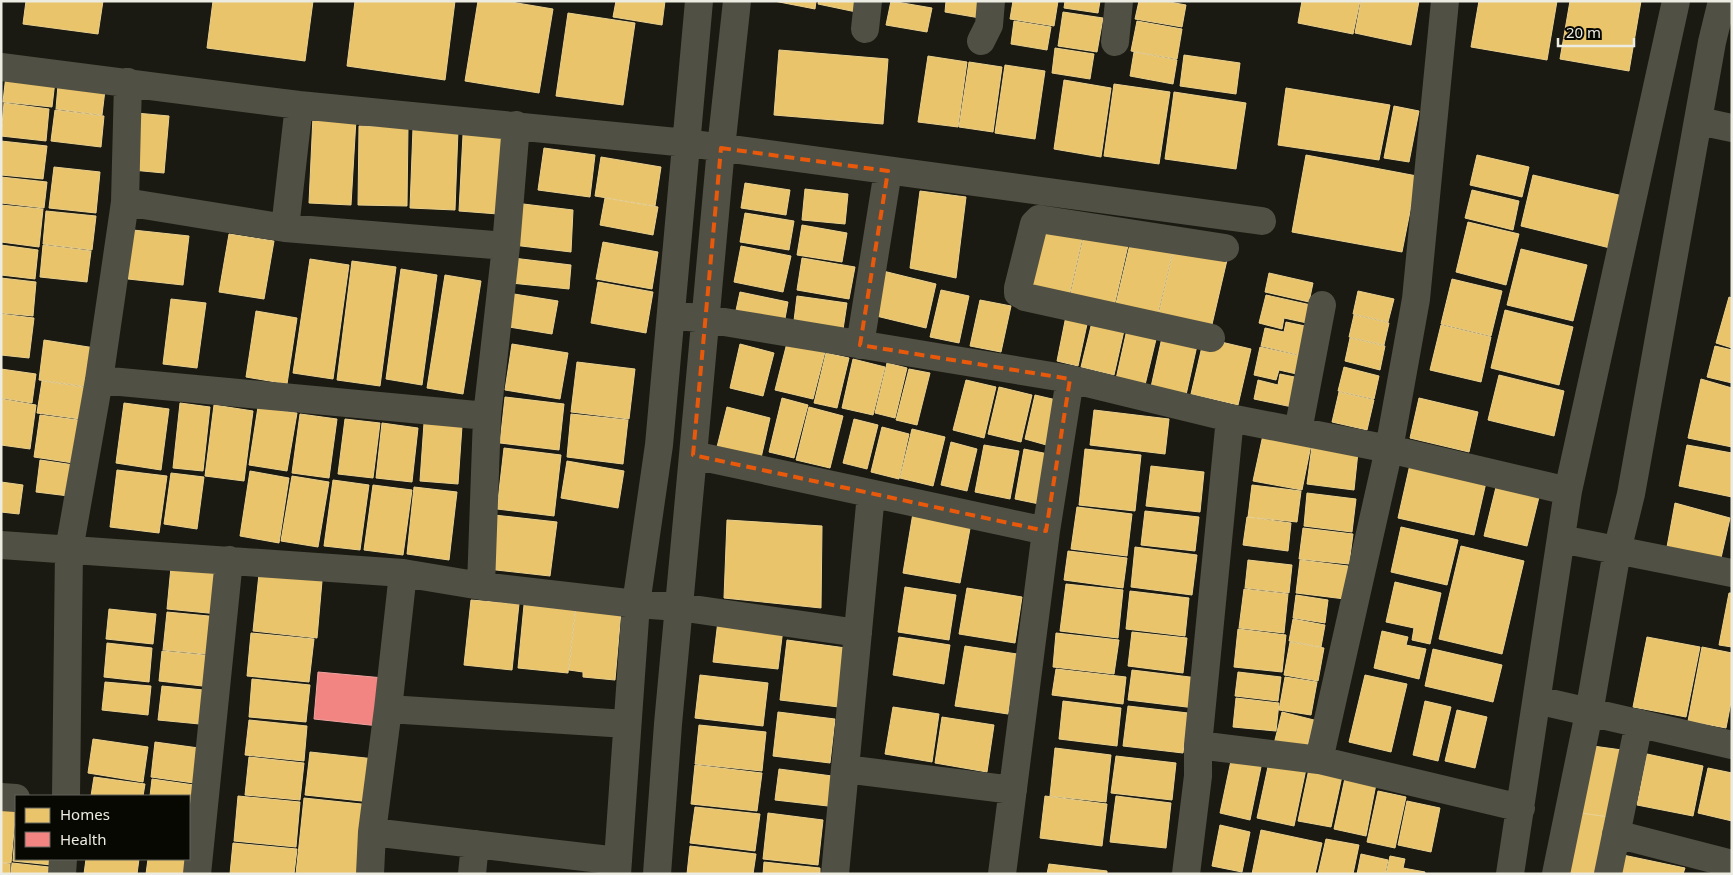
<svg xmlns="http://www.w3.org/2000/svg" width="1733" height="875" font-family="'Noto Sans',sans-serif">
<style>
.homes{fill:#e9c46a;stroke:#ead08e}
.health{fill:#f28482;stroke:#f0a39f}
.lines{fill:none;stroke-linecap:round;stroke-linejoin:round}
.minor{stroke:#515044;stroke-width:28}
.marked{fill:none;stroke:#e8590c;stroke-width:4;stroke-dasharray:10 6;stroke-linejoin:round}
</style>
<rect width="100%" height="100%" fill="#1a1a12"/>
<path class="homes" d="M26 1H103L98 34 23 24Z
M213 1H313L305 61 207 48Z
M355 1H455L445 80 347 66Z
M478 1H505L553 9 539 93 465 81Z
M616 1H665L662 25 613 17Z
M774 1H816L815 9Z
M819 1H863L861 13 818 4Z
M891 1 932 8 927 32 886 25Z
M946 1H983L980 18 945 12Z
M1013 1H1058L1054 26 1010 19Z
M1065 1H1100L1098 13 1064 8Z
M1139 1H1164L1186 5 1182 27 1135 19Z
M1302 1H1360L1353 34 1298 23Z
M1361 1H1419L1411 45 1355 33Z
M1479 1H1557L1547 60 1471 47Z
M1570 1H1641L1629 71 1560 59Z
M1063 12 1103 18 1097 52 1058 46Z
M568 13 635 23 623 105 556 96Z
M1014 21 1051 27 1047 50 1011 44Z
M1137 21 1182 29 1177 59 1131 51Z
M1055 48 1094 54 1090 79 1052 73Z
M779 50 888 59 883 124 774 115Z
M1134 52 1177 60 1173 84 1130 76Z
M1184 55 1240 63 1236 94 1180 86Z
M928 56 967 62 958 127 918 122Z
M969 62 1002 67 993 132 959 127Z
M1005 65 1045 71 1035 139 995 133Z
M6 75 55 81 52 107 3 102Z
M1064 80 1111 88 1101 157 1054 149Z
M1114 84 1170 92 1159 164 1104 156Z
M58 85 105 90 102 115 56 109Z
M1286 88 1390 105 1379 160 1278 145Z
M1174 92 1246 103 1236 169 1165 159Z
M4 103 49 109 46 141 1 136Z
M1394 106 1419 111 1409 162 1384 158Z
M55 110 104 116 101 147 51 141Z
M136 113 169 116 164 173 132 170Z
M313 116 356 119 351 205 309 203Z
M359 126 408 127 407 206 358 205Z
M413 128 458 130 455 210 410 208Z
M463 135 502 137 498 214 459 211Z
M1 141 47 146 43 179 1 175Z
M544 148 595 155 590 197 538 190Z
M1306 155 1417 176 1402 252 1292 232Z
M1477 155 1529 167 1522 197 1470 185Z
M601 157 661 167 655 206 595 196Z
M54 167 100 172 96 213 49 208Z
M1533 175 1623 196 1610 248 1521 226Z
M1 177 47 182 44 208 1 203Z
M745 183 790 190 786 215 741 208Z
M805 189 848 194 845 224 802 220Z
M1472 190 1519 201 1513 230 1465 218Z
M920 191 966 197 956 278 910 268Z
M605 198 658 207 653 235 600 225Z
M515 203 573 210 571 252 513 245Z
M1 205 43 209 39 247 1 242Z
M46 211 96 216 92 250 43 244Z
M745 213 794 221 789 250 740 242Z
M1043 222 1084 231 1068 301 1026 291Z
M1468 222 1519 234 1506 285 1456 272Z
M802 225 847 233 842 262 797 255Z
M133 230 189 236 183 285 128 279Z
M1085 231 1129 241 1113 311 1069 301Z
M229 234 274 241 264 299 219 292Z
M1131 240 1173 250 1156 321 1114 312Z
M603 242 658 252 652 289 596 279Z
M1 245 38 250 35 279 1 275Z
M43 245 91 251 87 282 40 277Z
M741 246 791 256 783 292 734 282Z
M1174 249 1227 260 1210 333 1157 321Z
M1521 249 1587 265 1573 321 1507 305Z
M513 258 571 265 569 289 511 283Z
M802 258 855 267 849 299 797 290Z
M310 259 349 265 333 379 293 373Z
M352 261 396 267 380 386 337 380Z
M401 269 437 275 422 385 386 379Z
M883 271 936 284 926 328 872 315Z
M1269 273 1313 283 1309 302 1265 292Z
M445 275 481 281 463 394 427 388Z
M1 278 36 282 33 316 1 313Z
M1452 279 1502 291 1491 336 1441 324Z
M598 282 653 292 646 333 591 323Z
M941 290 969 296 959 343 930 337Z
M1358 291 1394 299 1388 322 1353 314Z
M740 292 788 302 784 324 735 315Z
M514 294 558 301 552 334 509 327Z
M1266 295 1311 305 1307 323 1284 318 1282 329 1259 323Z
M797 296 847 303 842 336 793 329Z
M1729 297 1732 298V348L1716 343Z
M171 299 206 303 197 368 163 364Z
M980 300 1011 306 1001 352 970 346Z
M1505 310 1573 327 1559 385 1491 368Z
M256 311 297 318 287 384 246 377Z
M1067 311 1089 315 1078 366 1057 361Z
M1 314 34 318 29 358 1 355Z
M1354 315 1389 323 1384 345 1349 337Z
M1093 318 1125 326 1114 375 1081 367Z
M1286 322 1310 327 1304 356 1261 346 1265 328 1284 332Z
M1128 325 1158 331 1145 385 1116 379Z
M1441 325 1491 337 1481 382 1430 370Z
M1163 333 1198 341 1186 395 1151 387Z
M1204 338 1251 349 1238 405 1191 394Z
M1350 338 1385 346 1380 370 1345 361Z
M788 339 826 348 813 399 775 390Z
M44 340 95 348 90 387 39 380Z
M512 344 568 353 560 399 505 390Z
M740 344 774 353 763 396 730 388Z
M1715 346 1732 350V383L1707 377Z
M1260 347 1305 357 1301 375 1279 370 1276 380 1254 375Z
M826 353 849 358 837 408 814 403Z
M853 359 885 367 873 415 842 408Z
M577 362 635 369 629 419 571 412Z
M887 363 907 368 895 418 875 413Z
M1344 367 1379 376 1374 399 1338 391Z
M1 369 36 374 32 403 1 398Z
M909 369 930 373 917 425 896 420Z
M1280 374 1304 379 1297 408 1254 399 1258 380 1278 385Z
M1499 375 1564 391 1554 436 1488 420Z
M1701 379 1732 388V447L1688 438Z
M966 380 996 387 984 438 953 430Z
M42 381 91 388 87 420 37 413Z
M999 387 1032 395 1021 442 988 434Z
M1339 392 1374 400 1367 430 1332 422Z
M1035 395 1061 401 1050 446 1025 439Z
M505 397 564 404 559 450 500 443Z
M782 398 808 405 794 458 769 452Z
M1419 398 1478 412 1469 452 1410 438Z
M1 399 36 405 30 449 1 445Z
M124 403 169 409 161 470 116 463Z
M180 403 210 407 203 471 173 468Z
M214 405 253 411 244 481 205 476Z
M258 407 297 413 287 471 249 465Z
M727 407 770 418 761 458 717 447Z
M809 407 843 416 830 468 796 460Z
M1094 410 1169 419 1165 454 1090 445Z
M300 414 337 419 329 478 292 473Z
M571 414 628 420 623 464 567 457Z
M40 415 86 421 80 464 34 457Z
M345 419 380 423 373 478 338 474Z
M854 419 878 425 867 469 843 463Z
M382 423 418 428 412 482 376 478Z
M424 423 462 426 458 484 420 481Z
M882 427 909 434 899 479 871 472Z
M912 429 945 437 933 486 900 478Z
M1263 435 1311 445 1302 490 1253 481Z
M951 442 977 449 967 491 941 485Z
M984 445 1019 451 1010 499 975 492Z
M1687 445 1732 453V497L1679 486Z
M1312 446 1358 452 1354 490 1307 484Z
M504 448 561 455 554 516 497 509Z
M1024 449 1053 455 1044 505 1015 499Z
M1085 449 1141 455 1135 511 1079 505Z
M40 460 81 466 77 497 36 492Z
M1411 460 1487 478 1474 535 1398 518Z
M567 461 624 471 618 508 561 498Z
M1151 466 1204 472 1200 512 1146 506Z
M117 470 167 476 159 533 110 527Z
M250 471 289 478 279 543 240 536Z
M171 473 204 477 197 529 164 524Z
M292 476 329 482 318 547 281 541Z
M333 480 369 485 360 550 324 546Z
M1 482 23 485 19 514 1 512Z
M1497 483 1540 493 1527 546 1484 536Z
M373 485 412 490 403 555 364 550Z
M1252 485 1301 491 1297 522 1248 517Z
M414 487 457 492 449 560 407 554Z
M1307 493 1356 499 1352 532 1304 526Z
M1675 503 1730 518 1721 558 1667 547Z
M1077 507 1132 514 1127 556 1071 549Z
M1145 511 1199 517 1195 551 1141 545Z
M913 513 971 523 960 583 903 573Z
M494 515 557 522 550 576 487 569Z
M1247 517 1291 523 1288 551 1243 545Z
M727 520 822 526 821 608 724 598Z
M1401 527 1458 540 1447 585 1391 572Z
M1303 528 1353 534 1349 564 1299 559Z
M1461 546 1524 561 1502 654 1439 639Z
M1135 547 1197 555 1192 595 1131 587Z
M1068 551 1127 558 1123 588 1064 580Z
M1248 560 1292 565 1289 593 1245 588Z
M1300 560 1348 566 1345 599 1296 593Z
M171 567 222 571 218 614 167 609Z
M259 574 322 581 317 638 253 631Z
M1395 582 1441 593 1430 644 1412 640 1414 628 1386 622Z
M1066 584 1123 590 1118 638 1060 631Z
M905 587 956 595 949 640 898 632Z
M967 588 1022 597 1015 643 959 634Z
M1244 589 1288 594 1284 633 1239 628Z
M1130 591 1189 598 1185 636 1126 629Z
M1729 593H1732V647L1719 645Z
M1296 595 1328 600 1325 623 1293 618Z
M471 600 519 604 512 670 464 665Z
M524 605 575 610 568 673 518 668Z
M576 607 621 612 615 680 583 677V672L569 670Z
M109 609 156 614 153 644 106 639Z
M167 612 219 617 215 655 163 650Z
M1293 619 1325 625 1321 647 1289 641Z
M718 621 783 629 778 669 713 662Z
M1238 629 1286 635 1282 672 1234 667Z
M1382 631 1408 637 1406 645 1426 649 1419 679 1374 668Z
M1132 632 1187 638 1183 673 1128 666Z
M251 633 314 639 309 682 247 676Z
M1056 633 1119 640 1114 674 1053 667Z
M899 637 950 645 944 684 893 675Z
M1647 637 1700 647 1686 717 1633 707Z
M787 640 846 648 839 707 780 700Z
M1290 642 1324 648 1318 681 1284 675Z
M107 643 152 648 149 682 104 677Z
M965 646 1017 654 1008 714 955 706Z
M1702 647 1732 653V697L1726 728 1688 721Z
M1433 649 1502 665 1493 702 1425 686Z
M162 651 214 656 211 687 159 681Z
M1056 669 1126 677 1123 704 1052 695Z
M1132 670 1198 678 1195 708 1128 700Z
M1238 672 1281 677 1278 701 1235 696Z
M700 675 768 683 763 726 695 718Z
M1365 675 1407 684 1391 752 1349 742Z
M1285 677 1317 682 1311 715 1279 710Z
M252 679 310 685 306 722 249 717Z
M105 682 151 686 148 715 102 710Z
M162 686 214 691 210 725 158 720Z
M1236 698 1279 703 1276 731 1233 727Z
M1063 701 1121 708 1117 746 1059 739Z
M1425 701 1451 707 1438 761 1413 755Z
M1128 706 1188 713 1183 753 1123 746Z
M893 707 939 714 932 762 885 754Z
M1457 710 1487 717 1475 768 1445 761Z
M778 712 835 719 830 763 773 756Z
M1282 712 1314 720 1306 752 1274 744Z
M942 717 994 725 987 772 935 763Z
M249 720 307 726 304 761 245 755Z
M699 725 766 732 762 771 695 764Z
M93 739 148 747 143 782 88 773Z
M155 742 206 749 201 784 151 777Z
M1593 746 1622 750 1609 817 1581 813Z
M1055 748 1111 755 1106 802 1050 796Z
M310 752 375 759 371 802 305 795Z
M1647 754 1703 766 1693 816 1637 805Z
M1116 756 1176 763 1172 800 1111 793Z
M1232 756 1262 762 1250 820 1220 813Z
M249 757 304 763 300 800 245 795Z
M1269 762 1306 769 1294 826 1257 818Z
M695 765 762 773 757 811 691 804Z
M1708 768 1732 773V821L1698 813Z
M779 769 832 776 828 806 775 800Z
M1309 769 1342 776 1331 827 1298 821Z
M94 777 145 784 143 796H91Z
M1345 778 1376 784 1366 836 1334 829Z
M152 779 201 786 189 820V796H150Z
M1378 791 1406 797 1395 848 1367 842Z
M238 796 300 802 296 847 234 841Z
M1045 796 1107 804 1102 846 1040 838Z
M1116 796 1171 803 1166 848 1110 842Z
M304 798 371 805 364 874H296Z
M1407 801 1440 808 1431 852 1398 845Z
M1 807 16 808 11 863H1Z
M695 807 760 814 755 851 690 843Z
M768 813 823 820 818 865 763 859Z
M1581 813 1609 817 1599 874H1569Z
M16 822V859H53L52 865 13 861Z
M1220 825 1250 832 1242 872 1212 866Z
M1261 830 1322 843 1315 874H1252Z
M1326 839 1359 845 1353 874H1318Z
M233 843 297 849 294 874H230Z
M690 846 756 854 753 874H687Z
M1361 854 1388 860 1385 874H1357Z
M1623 855 1685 868 1683 874H1619Z
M1390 856 1405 859 1403 868 1425 872V874H1386Z
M86 859H139L137 874H84Z
M148 859H189L194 874H146Z
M764 862 820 868V874H763Z
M1 863 10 864V874H1Z
M12 863 49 867 48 874H11Z
M1049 864 1107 871V874H1047Z"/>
<path class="health" d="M318 672 384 678 379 726 314 719Z"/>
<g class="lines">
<path class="minor" d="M865 29 868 1
M981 41 989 25 991 1
M1115 42 1119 1
M1 67 299 105 687 143 1262 221
M1699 121 1732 128
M125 202 285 228 506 246
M285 228 299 105
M671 315 706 319 1070 379 1230 418 1389 449 1568 491
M1211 338 1025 297 1018 293V288L1034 224 1039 219 1225 248
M860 345 888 171
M99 380 487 416 481 586
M487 416 506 246 516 125
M1298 431 1322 305
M693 455 1046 531 1002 874
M1046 531 1070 379
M1561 539 1732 573
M1 545 403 573 481 586 636 604 679 607 858 633
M1537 700 1732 745
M388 709 627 724
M1198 745 1319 760 1521 808
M1319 760 1389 449 1416 299 1445 1
M845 769 1013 790
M66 796 69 550 99 380 125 202 128 82
M1 797 16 798
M372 832 618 861
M1616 834 1732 864
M62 874 63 859
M197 874 229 560
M370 874 372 832 388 709 403 573
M472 874 475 844
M617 874 636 604 659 445 699 1
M657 874 668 724 693 455 721 148 737 1
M835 874 871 494
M1186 874 1198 776V745L1230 418
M1510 874 1568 491 1676 1
M1556 874 1589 713 1617 551 1631 494 1712 42 1722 1
M1608 874 1639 723"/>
</g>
<path class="marked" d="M721 148 888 171 860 345 1070 379 1046 531 693 455Z"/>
<rect width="1733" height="875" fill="none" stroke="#ecece2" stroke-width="5"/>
<rect x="15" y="795" width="175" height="65" fill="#080803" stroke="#63635c"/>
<rect x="25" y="808" width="25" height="15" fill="#e9c46a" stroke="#63635c"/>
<text x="60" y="820" font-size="15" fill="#ecece2">Homes</text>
<rect x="25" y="832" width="25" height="15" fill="#f28482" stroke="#63635c"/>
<text x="60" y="845" font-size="15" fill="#ecece2">Health</text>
<path d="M1558 38v8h76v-8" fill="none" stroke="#ecece2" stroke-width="2.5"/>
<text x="1566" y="38" font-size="15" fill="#ecece2" stroke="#080803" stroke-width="4" paint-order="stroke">20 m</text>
</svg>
